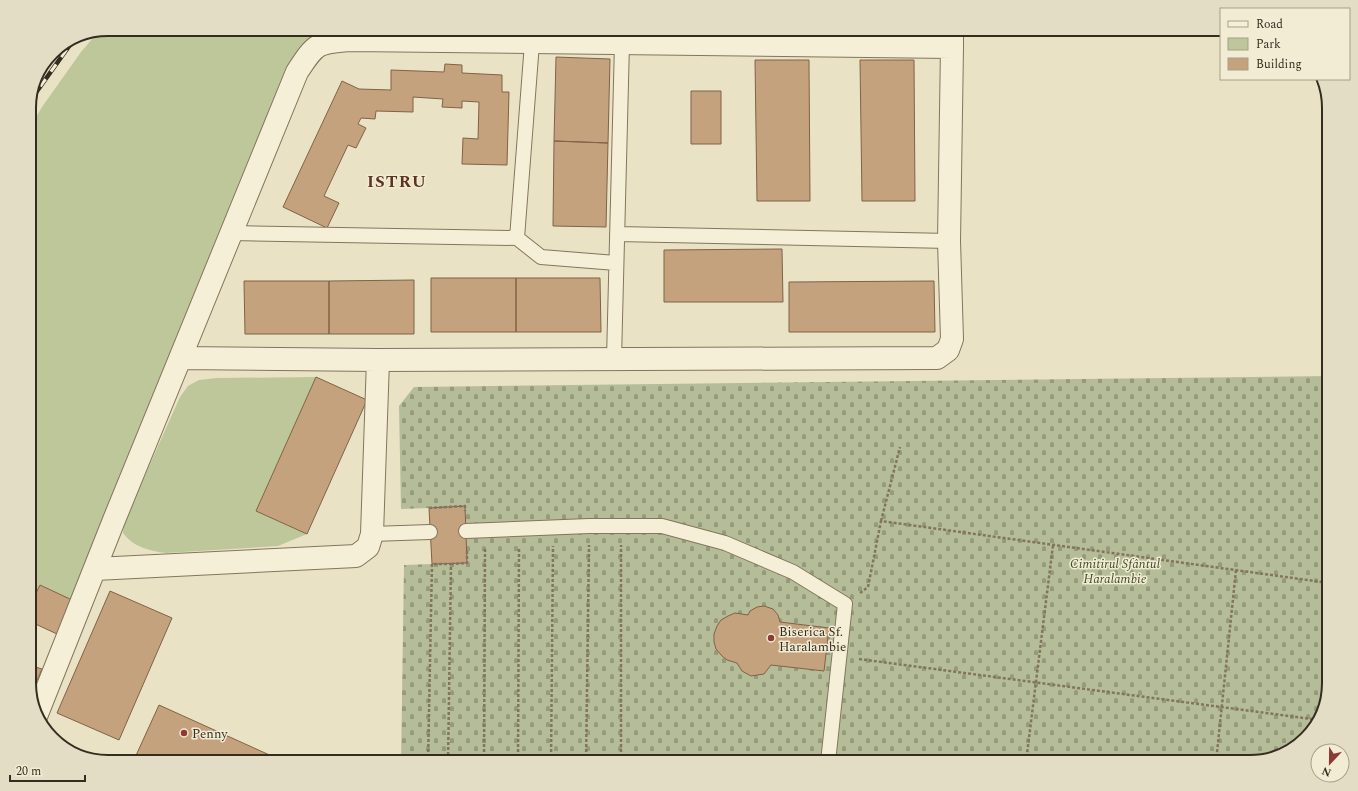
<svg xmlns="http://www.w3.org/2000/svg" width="1358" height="791" font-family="Spectral,serif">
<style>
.green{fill:#bdc79a}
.cemetery{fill:url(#cemetery-stones)}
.building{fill:#c5a27e;stroke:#806245}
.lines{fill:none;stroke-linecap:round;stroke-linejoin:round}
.service-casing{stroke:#83755d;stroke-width:16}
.minor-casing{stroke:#83755d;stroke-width:24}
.path{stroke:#83755d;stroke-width:2.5;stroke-dasharray:3 2;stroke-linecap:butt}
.service{stroke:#f6efd7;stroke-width:14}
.minor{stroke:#f6efd7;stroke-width:22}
.rail-casing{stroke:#352c1f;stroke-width:4.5}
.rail{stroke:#f2ecd4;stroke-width:3;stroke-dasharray:9;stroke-linecap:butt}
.poi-dot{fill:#8d3a32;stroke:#f2ecd4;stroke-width:1.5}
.labels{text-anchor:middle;stroke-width:3;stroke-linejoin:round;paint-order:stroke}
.park-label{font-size:13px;font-style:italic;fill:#414f28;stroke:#f2ecd4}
.poi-label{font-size:13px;fill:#352c1f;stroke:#f2ecd4;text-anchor:start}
.district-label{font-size:17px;font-weight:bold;letter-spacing:1px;fill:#5d3423;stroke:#f2ecd4}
.rim{fill:none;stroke:#352c1f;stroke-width:2}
</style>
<defs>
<pattern id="cemetery-stones" width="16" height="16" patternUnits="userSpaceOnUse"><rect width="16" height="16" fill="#b5bd98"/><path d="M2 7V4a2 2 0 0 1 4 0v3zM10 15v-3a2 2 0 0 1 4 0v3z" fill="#949a7b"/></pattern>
</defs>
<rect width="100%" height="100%" fill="#eae2c5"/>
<path class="green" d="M108 29H334V32L317 45 72 600 40 585 36 593 29 590V129L42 107 81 52 99 31Z
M316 377 256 511 307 534 278 546 166 553C150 551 133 547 123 533L124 522 180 397 188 386 199 380 217 378Z"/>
<path class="cemetery" d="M1329 376V683L1319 722 1290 751 1250 762H401L404 565 432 564 429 508 401 509 399 406 414 387Z"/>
<path class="building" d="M398 29H519V34L398 35Z
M556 57 610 59 608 143 554 141Z
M755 60H809L810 201H757Z
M860 60H914L915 201H862Z
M445 64 462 65V73L502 75V92H509L507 165 462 164 463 138 478 139 479 102 462 101V108L442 107 443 99 413 97V112L376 111 375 119 361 118 358 124 366 128 356 148 348 145 324 196 339 203 327 228 283 207 342 81 359 89 391 90V70L444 72Z
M691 91H721V144H691Z
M554 141 608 143 606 227 553 226Z
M782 249 783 302H664V250Z
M431 278H516V332H431Z
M516 278H600L601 332H516Z
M414 280V334H329V281Z
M244 281H329V334H245Z
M934 281 935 332H789V282Z
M316 377 367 400 307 534 256 511Z
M465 506 467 563 432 564 429 508Z
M40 585 72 600 57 634 29 621V590L36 593Z
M110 591 172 618 119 740 57 713Z
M764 606 773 609 778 615 780 622 829 628 824 671 771 665 764 674 751 676 742 671 737 663 727 660 722 656 716 649 714 642V634L717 626 721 620 728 616 735 613 748 615 750 611 757 607Z
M29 625 35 628 29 641Z
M29 665 42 669 35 685 29 684Z
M159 705 285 762H133Z"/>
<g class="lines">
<g class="service-casing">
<path id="service" d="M232 233 517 238 541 257 616 263
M617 234 949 241
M517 238 532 43
M614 359 622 43
M466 531 589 526H662L725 543 793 572 845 604 828 762
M372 534 430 532"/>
</g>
<g class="minor-casing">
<path id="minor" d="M181 358 378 360 937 358 948 350 952 339 949 241 952 47
M95 569 356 556 368 547 372 534 378 360
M37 714 114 520 297 72C316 43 317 42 352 40L952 47V29"/>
</g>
<path class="path" d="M429 508 465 506V511
M881 521 900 447
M451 564 467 563V550
M860 593 868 587 881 521 1329 583
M859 659 1319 720
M428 762 432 564H451L448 762
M484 762 485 549
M518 762 519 548
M551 762 553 546
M586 762 589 545
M621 762V545
M1026 762 1053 545
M1216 762 1236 570"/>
<use href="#service" class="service"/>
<use href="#minor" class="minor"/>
<g class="rail-casing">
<path id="rail" d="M30 101 77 35"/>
</g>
<use href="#rail" class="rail"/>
</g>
<g class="poi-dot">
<circle cx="771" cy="638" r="4"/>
<circle cx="184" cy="733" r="4"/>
</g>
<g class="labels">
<g class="park-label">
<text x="1115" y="568">Cimitirul Sfântul<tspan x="1115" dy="15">Haralambie</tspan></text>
</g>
<g class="poi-label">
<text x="779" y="636">Biserica Sf.<tspan x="779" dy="15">Haralambie</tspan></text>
<text x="192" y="738">Penny</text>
</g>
<g class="district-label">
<text x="397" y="187">ISTRU</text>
</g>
</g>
<path d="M0 0H1358V791H0ZM108 36H1250A72 72 0 0 1 1322 108V683A72 72 0 0 1 1250 755H108A72 72 0 0 1 36 683V108A72 72 0 0 1 108 36Z" fill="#e3ddc6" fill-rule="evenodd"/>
<path class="rim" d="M108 36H1250A72 72 0 0 1 1322 108V683A72 72 0 0 1 1250 755H108A72 72 0 0 1 36 683V108A72 72 0 0 1 108 36Z"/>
<rect x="1220" y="8" width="130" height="72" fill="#f2ecd4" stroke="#a69f8c"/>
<rect x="1228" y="21" width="20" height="6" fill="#f6efd7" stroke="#a69f8c"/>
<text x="1256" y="28" font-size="12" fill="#352c1f">Road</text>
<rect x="1228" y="38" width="20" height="12" fill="#bdc79a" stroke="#a69f8c"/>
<text x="1256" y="48" font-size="12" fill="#352c1f">Park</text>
<rect x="1228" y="58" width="20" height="12" fill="#c5a27e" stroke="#a69f8c"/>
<text x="1256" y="68" font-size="12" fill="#352c1f">Building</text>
<g transform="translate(1330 763) rotate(202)"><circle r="19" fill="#f2ecd4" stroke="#a69f8c"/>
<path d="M0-3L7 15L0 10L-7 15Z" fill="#8d3a32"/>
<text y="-6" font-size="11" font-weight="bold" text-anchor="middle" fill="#352c1f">N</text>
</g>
<path d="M10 775v6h75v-6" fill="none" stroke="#352c1f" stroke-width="2"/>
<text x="16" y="775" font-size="12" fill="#352c1f" stroke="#f2ecd4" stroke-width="3" paint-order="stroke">20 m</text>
</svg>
